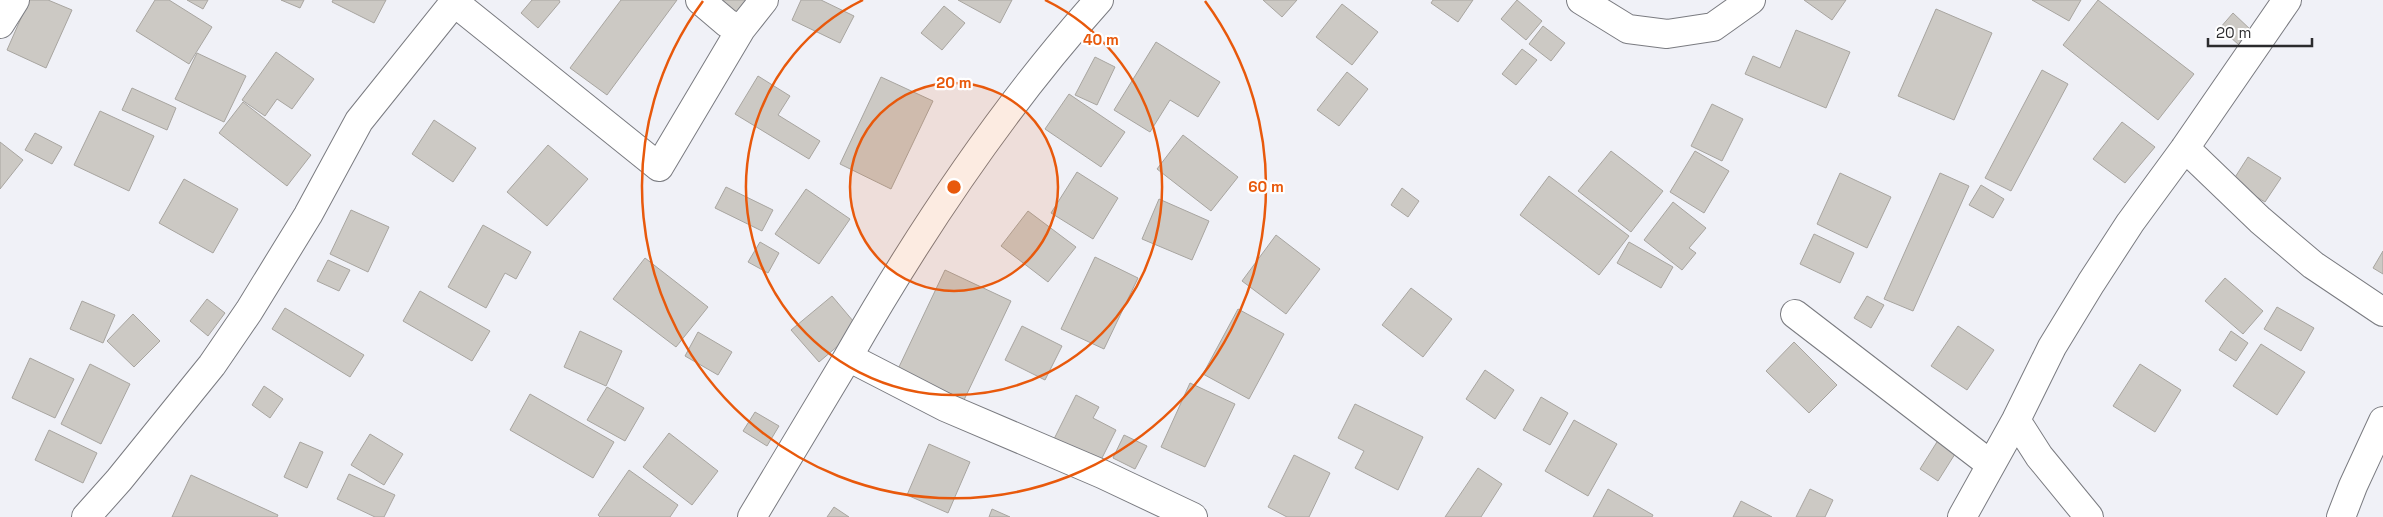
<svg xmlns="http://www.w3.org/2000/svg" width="2383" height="517" font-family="'Space Grotesk',sans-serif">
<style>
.building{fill:#ccc9c4;stroke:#a8a5a0}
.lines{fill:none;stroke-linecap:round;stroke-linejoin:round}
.minor-casing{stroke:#7a7b80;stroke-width:30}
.minor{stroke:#fff;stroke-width:28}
.ring{fill:none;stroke:#e8590c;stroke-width:2.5}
.centre{fill:#e8590c;stroke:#fff;stroke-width:2.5}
.ring-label{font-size:15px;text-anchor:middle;font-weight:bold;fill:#e8590c;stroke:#fff;stroke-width:4.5;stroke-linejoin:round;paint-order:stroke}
</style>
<rect width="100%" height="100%" fill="#f0f1f7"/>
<path class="building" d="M29 0H48L72 10 46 68 7 50Z
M155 0H169L212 27 189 64 136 31Z
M187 0H208L203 9Z
M281 0H304L300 8Z
M333 0H386L374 23 332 2Z
M532 0H559L560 2 538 28 521 13Z
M621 0H677L607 95 570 68Z
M708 0H756L738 23Z
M801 0H821L854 16 840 43 792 20Z
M958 0H1012L1000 23Z
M1263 0H1297L1282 17Z
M1433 0H1473L1458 22 1431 3Z
M1517 0 1542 21 1526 40 1501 19Z
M1804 0H1846L1832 20Z
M2032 0H2081L2069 21Z
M2098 0 2194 74 2158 120 2063 45Z
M1342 4 1378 32 1352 65 1316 37Z
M944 6 965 23 942 50 921 33Z
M1936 9 1992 33 1954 120 1898 96Z
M2233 13 2252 31 2239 45 2220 28Z
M1543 26 1565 43 1551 61 1529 44Z
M1796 30 1850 52 1826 108 1745 74 1753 56 1780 68Z
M1156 42 1220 82 1198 117 1170 100 1150 132 1114 110Z
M1522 49 1537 60 1516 85 1502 74Z
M276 52 314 79 292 109 277 99 265 116 242 100Z
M197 53 246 76 224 122 175 99Z
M1095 57 1115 67 1097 105 1075 95Z
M2042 70 2068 84 2011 191 1985 178Z
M1347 72 1368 89 1339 126 1317 110Z
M758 76 790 96 778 115 820 141 809 159 735 114Z
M881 77 933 101 891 189 840 164Z
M132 88 176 108 167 130 122 110Z
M1069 94 1125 132 1101 167 1045 129Z
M243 102 311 155 287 186 219 133Z
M1712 104 1743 119 1722 161 1691 146Z
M100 111 154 136 129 191 74 165Z
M434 120 476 148 453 182 412 154Z
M2122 122 2155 147 2125 183 2093 159Z
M35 133 62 147 52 164 25 150Z
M1183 135 1238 177 1211 211 1157 169Z
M0 142 23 160 0 189Z
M548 145 588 179 547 226 507 192Z
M1611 151 1663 191 1631 232 1578 191Z
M1695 151 1729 171 1704 213 1670 192Z
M2248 157 2281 178 2265 202 2232 182Z
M1077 172 1118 198 1093 239 1051 213Z
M1840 173 1891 197 1867 248 1817 224Z
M1940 173 1969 186 1913 311 1884 299Z
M1549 176 1629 236 1599 275 1520 215Z
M184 179 238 209 213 253 159 223Z
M1981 185 2004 199 1993 218 1969 205Z
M726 187 773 210 762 231 715 208Z
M1402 188 1419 201 1408 217 1391 205Z
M806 189 850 219 819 264 775 234Z
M1159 199 1209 221 1192 260 1142 239Z
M1673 202 1706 228 1689 248 1696 253 1682 270 1644 240Z
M351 210 389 227 368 272 330 254Z
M1028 211 1076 247 1048 282 1001 246Z
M483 225 531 252 516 279 505 273 486 308 448 287Z
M1814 234 1854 253 1840 283 1800 264Z
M1276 235 1320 269 1286 314 1242 281Z
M760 242 779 253 768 273 748 262Z
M1629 242 1673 267 1661 288 1617 263Z
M2383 251V274L2373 268Z
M1095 257 1138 278 1104 349 1061 329Z
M645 258 708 307 676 347 613 299Z
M328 260 350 270 339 291 317 281Z
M945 270 1011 301 964 400 898 369Z
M2225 278 2263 311 2243 334 2205 301Z
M1411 288 1452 319 1423 357 1382 325Z
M420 291 490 331 472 361 403 321Z
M832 296 859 328 819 362 791 330Z
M1867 296 1884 305 1871 328 1854 318Z
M207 299 225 313 208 336 190 321Z
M82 301 115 315 103 343 70 329Z
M2277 307 2314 328 2301 351 2264 329Z
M285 308 364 355 350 377 272 329Z
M1238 309 1284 334 1249 399 1203 374Z
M133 314 160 341 134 367 107 341Z
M1022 326 1062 346 1045 380 1005 360Z
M1958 326 1994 350 1967 390 1931 366Z
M580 331 622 351 606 386 564 367Z
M2231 331 2248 343 2236 361 2219 350Z
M698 332 732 352 718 375 685 356Z
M1794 342 1837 385 1809 413 1766 371Z
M2261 344 2305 372 2277 415 2233 386Z
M30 358 74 379 55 418 12 398Z
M90 364 130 384 101 444 61 424Z
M2140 364 2181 390 2155 432 2113 406Z
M1485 370 1514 390 1495 419 1466 399Z
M1190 383 1235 404 1205 467 1161 447Z
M264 386 283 399 270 418 252 405Z
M607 387 644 408 625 441 587 420Z
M530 394 614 442 593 478 510 430Z
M1076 395 1099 407 1093 418 1116 430 1097 468 1051 445Z
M1541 397 1568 413 1550 445 1523 430Z
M1355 404 1423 437 1398 490 1355 468 1364 451 1338 438Z
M755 412 779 426 767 446 743 431Z
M1574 420 1617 444 1588 496 1545 471Z
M49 430 97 453 83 483 35 460Z
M669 433 718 471 692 505 643 467Z
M370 434 403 454 384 485 351 465Z
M1942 434 1960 446 1938 481 1920 469Z
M1124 435 1147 446 1135 469 1113 458Z
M300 442 323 452 307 488 284 477Z
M929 444 970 462 948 513 907 495Z
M1294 455 1330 473 1309 517H1287L1268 507Z
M1478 468 1502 484 1481 517H1445Z
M629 470 678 505 670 517H600L598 515Z
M349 474 395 495 384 517H375L337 499Z
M191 475 278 515 277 517H172Z
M1608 489 1653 515 1652 517H1593Z
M1810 489 1833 500 1825 517H1796Z
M1741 501 1772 517H1733Z
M834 507 849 517H827Z
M992 509 1010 517H989Z"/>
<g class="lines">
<g class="minor-casing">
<path id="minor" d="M700 0 727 23 741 29
M1099 0C1002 108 920 231 848 357L945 407 1102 474 1193 517
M1581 0 1628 29 1667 34 1713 27 1751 0
M454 2 659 167 741 29 764 0
M0 24 15 0
M2185 148 2260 220 2313 265 2383 312
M1795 314 1990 464
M2016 420 2039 456 2089 517
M86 517 119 480 212 365 249 311 308 215 359 121 456 0
M752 517 848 357
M1962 517 2016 420 2052 347 2091 283 2130 223 2185 148 2287 0
M2341 517 2353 486 2383 421"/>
</g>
<use href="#minor" class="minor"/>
</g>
<circle cx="954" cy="187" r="104" fill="#e8590c" fill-opacity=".12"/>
<g class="ring">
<circle cx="954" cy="187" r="104"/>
<path d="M1045 0A208 208 0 1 1 863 0"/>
<path d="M1205 1A312 312 0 1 1 703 1"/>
</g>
<circle cx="954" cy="187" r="8" class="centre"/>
<g class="ring-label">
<text x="1101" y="45">40 m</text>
<text x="954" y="88">20 m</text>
<text x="1266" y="192">60 m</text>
</g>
<path d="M2208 38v8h104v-8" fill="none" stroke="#2b2b2d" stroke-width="2.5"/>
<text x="2216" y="38" font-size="15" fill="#2b2b2d" stroke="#ffffff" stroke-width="4" paint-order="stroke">20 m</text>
</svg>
